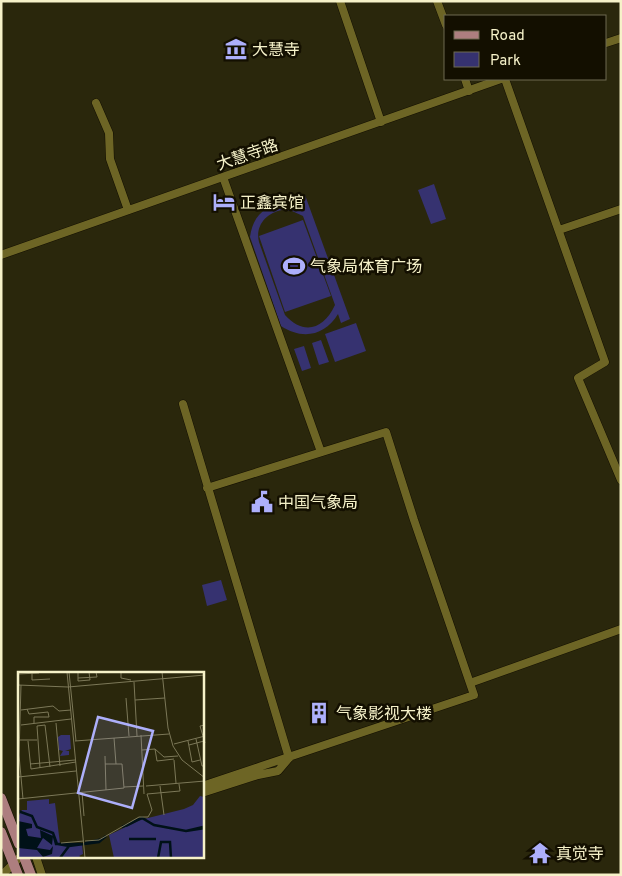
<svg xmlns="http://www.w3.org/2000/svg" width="622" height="876" font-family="Overpass,'Noto Sans SC',sans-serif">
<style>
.green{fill:#363270;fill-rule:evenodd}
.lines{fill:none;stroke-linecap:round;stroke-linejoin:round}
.minor-casing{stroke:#130f00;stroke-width:9}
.major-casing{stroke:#130f00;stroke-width:11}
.minor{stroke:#6d6525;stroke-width:8}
.major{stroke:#ad7e7f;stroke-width:10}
.labels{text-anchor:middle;stroke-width:5;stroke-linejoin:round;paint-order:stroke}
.poi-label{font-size:16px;fill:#f6f2c9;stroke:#130f00;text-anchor:start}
.street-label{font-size:16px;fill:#f6f2c9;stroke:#130f00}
.inset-river{fill:none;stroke:#001118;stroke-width:2.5}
.inset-road{fill:none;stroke:#7c7858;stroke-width:1}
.view{fill:#adaffb;fill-opacity:0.15;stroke:#adaffb;stroke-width:2.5}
.inset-edge{fill:none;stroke:#f6f2c9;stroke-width:2.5}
</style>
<rect width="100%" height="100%" fill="#2a270c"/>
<path class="green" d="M434 184 446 219 431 224 418 190Z
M305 195 350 319 341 323 338 314C325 336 302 340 281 326L250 237C254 207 276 201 301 209L298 197ZM282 210 292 211 303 216 335 305C324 329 304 336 285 315L259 242C255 226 266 213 282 210Z
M303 220 331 296 285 312 259 236Z
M356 323 366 351 335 362 325 334Z
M321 340 329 362 319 365 312 343Z
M304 346 311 368 302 371 294 349Z
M221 580 227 600 207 606 202 585Z"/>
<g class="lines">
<g class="minor-casing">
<path id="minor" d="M340 1 381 122
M437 1 446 25
M606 43 621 38
M465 79 469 91
M505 79 605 362 578 378 621 480
M96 103 109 133 110 159 128 210
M223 177 321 452
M559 230 621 209
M1 255 501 79
M183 404 289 758
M470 683 621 629
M202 786 474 695 414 520 386 432 207 488
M202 793 258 775 278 771 289 758
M36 857 42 875
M2 875 20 857"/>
</g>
<g class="major-casing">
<path id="major" d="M1 798 19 844
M1 832 18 875
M24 857 31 875"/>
</g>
<use href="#minor" class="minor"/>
<use href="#major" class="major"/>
</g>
<defs>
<g id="museum-bare" transform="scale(1.725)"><path d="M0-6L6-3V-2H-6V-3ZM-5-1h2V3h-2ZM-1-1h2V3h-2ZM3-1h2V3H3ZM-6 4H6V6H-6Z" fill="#adaffb" stroke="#130f00" stroke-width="2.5" paint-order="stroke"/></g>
<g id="hotel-bare" transform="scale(1.725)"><path d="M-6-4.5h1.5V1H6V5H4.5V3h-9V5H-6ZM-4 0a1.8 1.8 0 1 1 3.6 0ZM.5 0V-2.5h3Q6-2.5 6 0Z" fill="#adaffb" stroke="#130f00" stroke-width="2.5" paint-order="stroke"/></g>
<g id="stadium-bare" transform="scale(1.725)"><path d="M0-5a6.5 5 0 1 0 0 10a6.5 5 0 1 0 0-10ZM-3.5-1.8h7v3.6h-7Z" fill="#adaffb" stroke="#130f00" stroke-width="2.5" paint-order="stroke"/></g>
<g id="civic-bare" transform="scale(1.725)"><path d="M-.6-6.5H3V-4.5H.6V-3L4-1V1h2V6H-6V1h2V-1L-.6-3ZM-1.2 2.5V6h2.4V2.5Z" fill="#adaffb" stroke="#130f00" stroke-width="2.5" paint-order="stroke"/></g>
<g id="building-bare" transform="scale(1.725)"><path d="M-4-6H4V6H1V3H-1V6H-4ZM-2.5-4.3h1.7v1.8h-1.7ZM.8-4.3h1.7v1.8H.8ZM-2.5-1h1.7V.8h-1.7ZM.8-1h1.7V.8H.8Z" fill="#adaffb" stroke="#130f00" stroke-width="2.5" paint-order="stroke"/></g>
<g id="temple-bare" transform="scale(1.725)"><path d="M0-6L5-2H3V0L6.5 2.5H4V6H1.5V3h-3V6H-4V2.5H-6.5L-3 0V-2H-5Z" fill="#adaffb" stroke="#130f00" stroke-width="2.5" paint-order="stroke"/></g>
</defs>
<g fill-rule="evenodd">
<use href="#museum-bare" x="236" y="49"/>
<use href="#hotel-bare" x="224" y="202"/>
<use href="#stadium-bare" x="294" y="266"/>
<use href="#civic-bare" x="262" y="502"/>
<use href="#building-bare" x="319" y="713"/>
<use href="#temple-bare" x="540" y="853"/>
</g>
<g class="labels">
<g class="poi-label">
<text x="252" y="55">大慧寺</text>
<text x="240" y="208">正鑫宾馆</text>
<text x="310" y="272">气象局体育广场</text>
<text x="278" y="508">中国气象局</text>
<text x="336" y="719">气象影视大楼</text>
<text x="556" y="859">真觉寺</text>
</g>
<g class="street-label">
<text transform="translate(247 154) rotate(-19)" y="6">大慧寺路</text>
</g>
</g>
<g transform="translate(18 672)">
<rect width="186" height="186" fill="#2a270c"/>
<path d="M43 63H52L53 77 47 79H51V83L42 84 45 79 41 78 40 65ZM182 124 186 125V186H96L91 163 122 148 166 137 175 133ZM31 127V132L37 131 42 172H64L65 182 61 184 64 186H0V145L4 138H9V129Z" fill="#363270"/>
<path d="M0 149 14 152V156L8 157 10 164 23 166 22 158 35 164 34 173 25 166 19 176 32 178 35 174 34 182 25 185 19 178 0 176Z" fill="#001118"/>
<path class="inset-river" d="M0 139 14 144 19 155 35 161 39 172 51 174 81 170 88 164M0 139 14 144 19 155 35 161 38 172H63M108 154 124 146 136 153 168 159 185 155M104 155 124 146 136 153 168 159 187 156M111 167H138M67 171 85 167M42 186 51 174M140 186 143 170H152L153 186"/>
<path class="inset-road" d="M14 0V8L32 7M49 0 67 186M51 0 58 69M60 0V9L72 8 71 0M103 0V6L113 8M144 0 150 56 155 74 164 88 187 106M0 2 21 1M60 6 79 5 78 0M116 10 119 64M0 13 50 15M3 13 1 83 5 127M50 15 187 3M108 26 111 64M117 28 147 26M9 37 11 42 30 40 31 45H16V51M3 38 35 34 41 39 53 38M38 51 42 94M3 53 53 47M187 53 182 54 187 71M123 63 126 122M96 66 98 92M178 67 184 94H187M1 68H19M10 69 13 97 58 90M57 69 151 62M170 69 174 90 182 88M156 72 187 64M171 73 186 69M137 77 146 85 160 84M124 78 137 77 139 89 156 87M87 84 88 118M156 88 158 111M12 92 57 88M22 96 19 54 27 53 32 95M0 105 58 99M128 114 187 109M142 114 146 143M106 115 125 114M64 120 66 144M0 127 106 116 104 92H87M67 169 81 168 121 145H130L134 138 129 122 162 119 161 112M43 171 66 169"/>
<path class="view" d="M80 45 135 59 114 136 60 121Z"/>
<rect width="186" height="186" class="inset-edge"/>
</g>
<rect width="622" height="876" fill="none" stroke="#f6f2c9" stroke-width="5"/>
<rect x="444" y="15" width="162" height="65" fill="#130f00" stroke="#6e6a50"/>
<rect x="454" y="31" width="25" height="8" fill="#ad7e7f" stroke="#6e6a50"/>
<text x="490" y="40" font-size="15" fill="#f6f2c9">Road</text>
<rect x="454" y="52" width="25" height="15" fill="#363270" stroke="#6e6a50"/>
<text x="490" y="65" font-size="15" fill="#f6f2c9">Park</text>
</svg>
